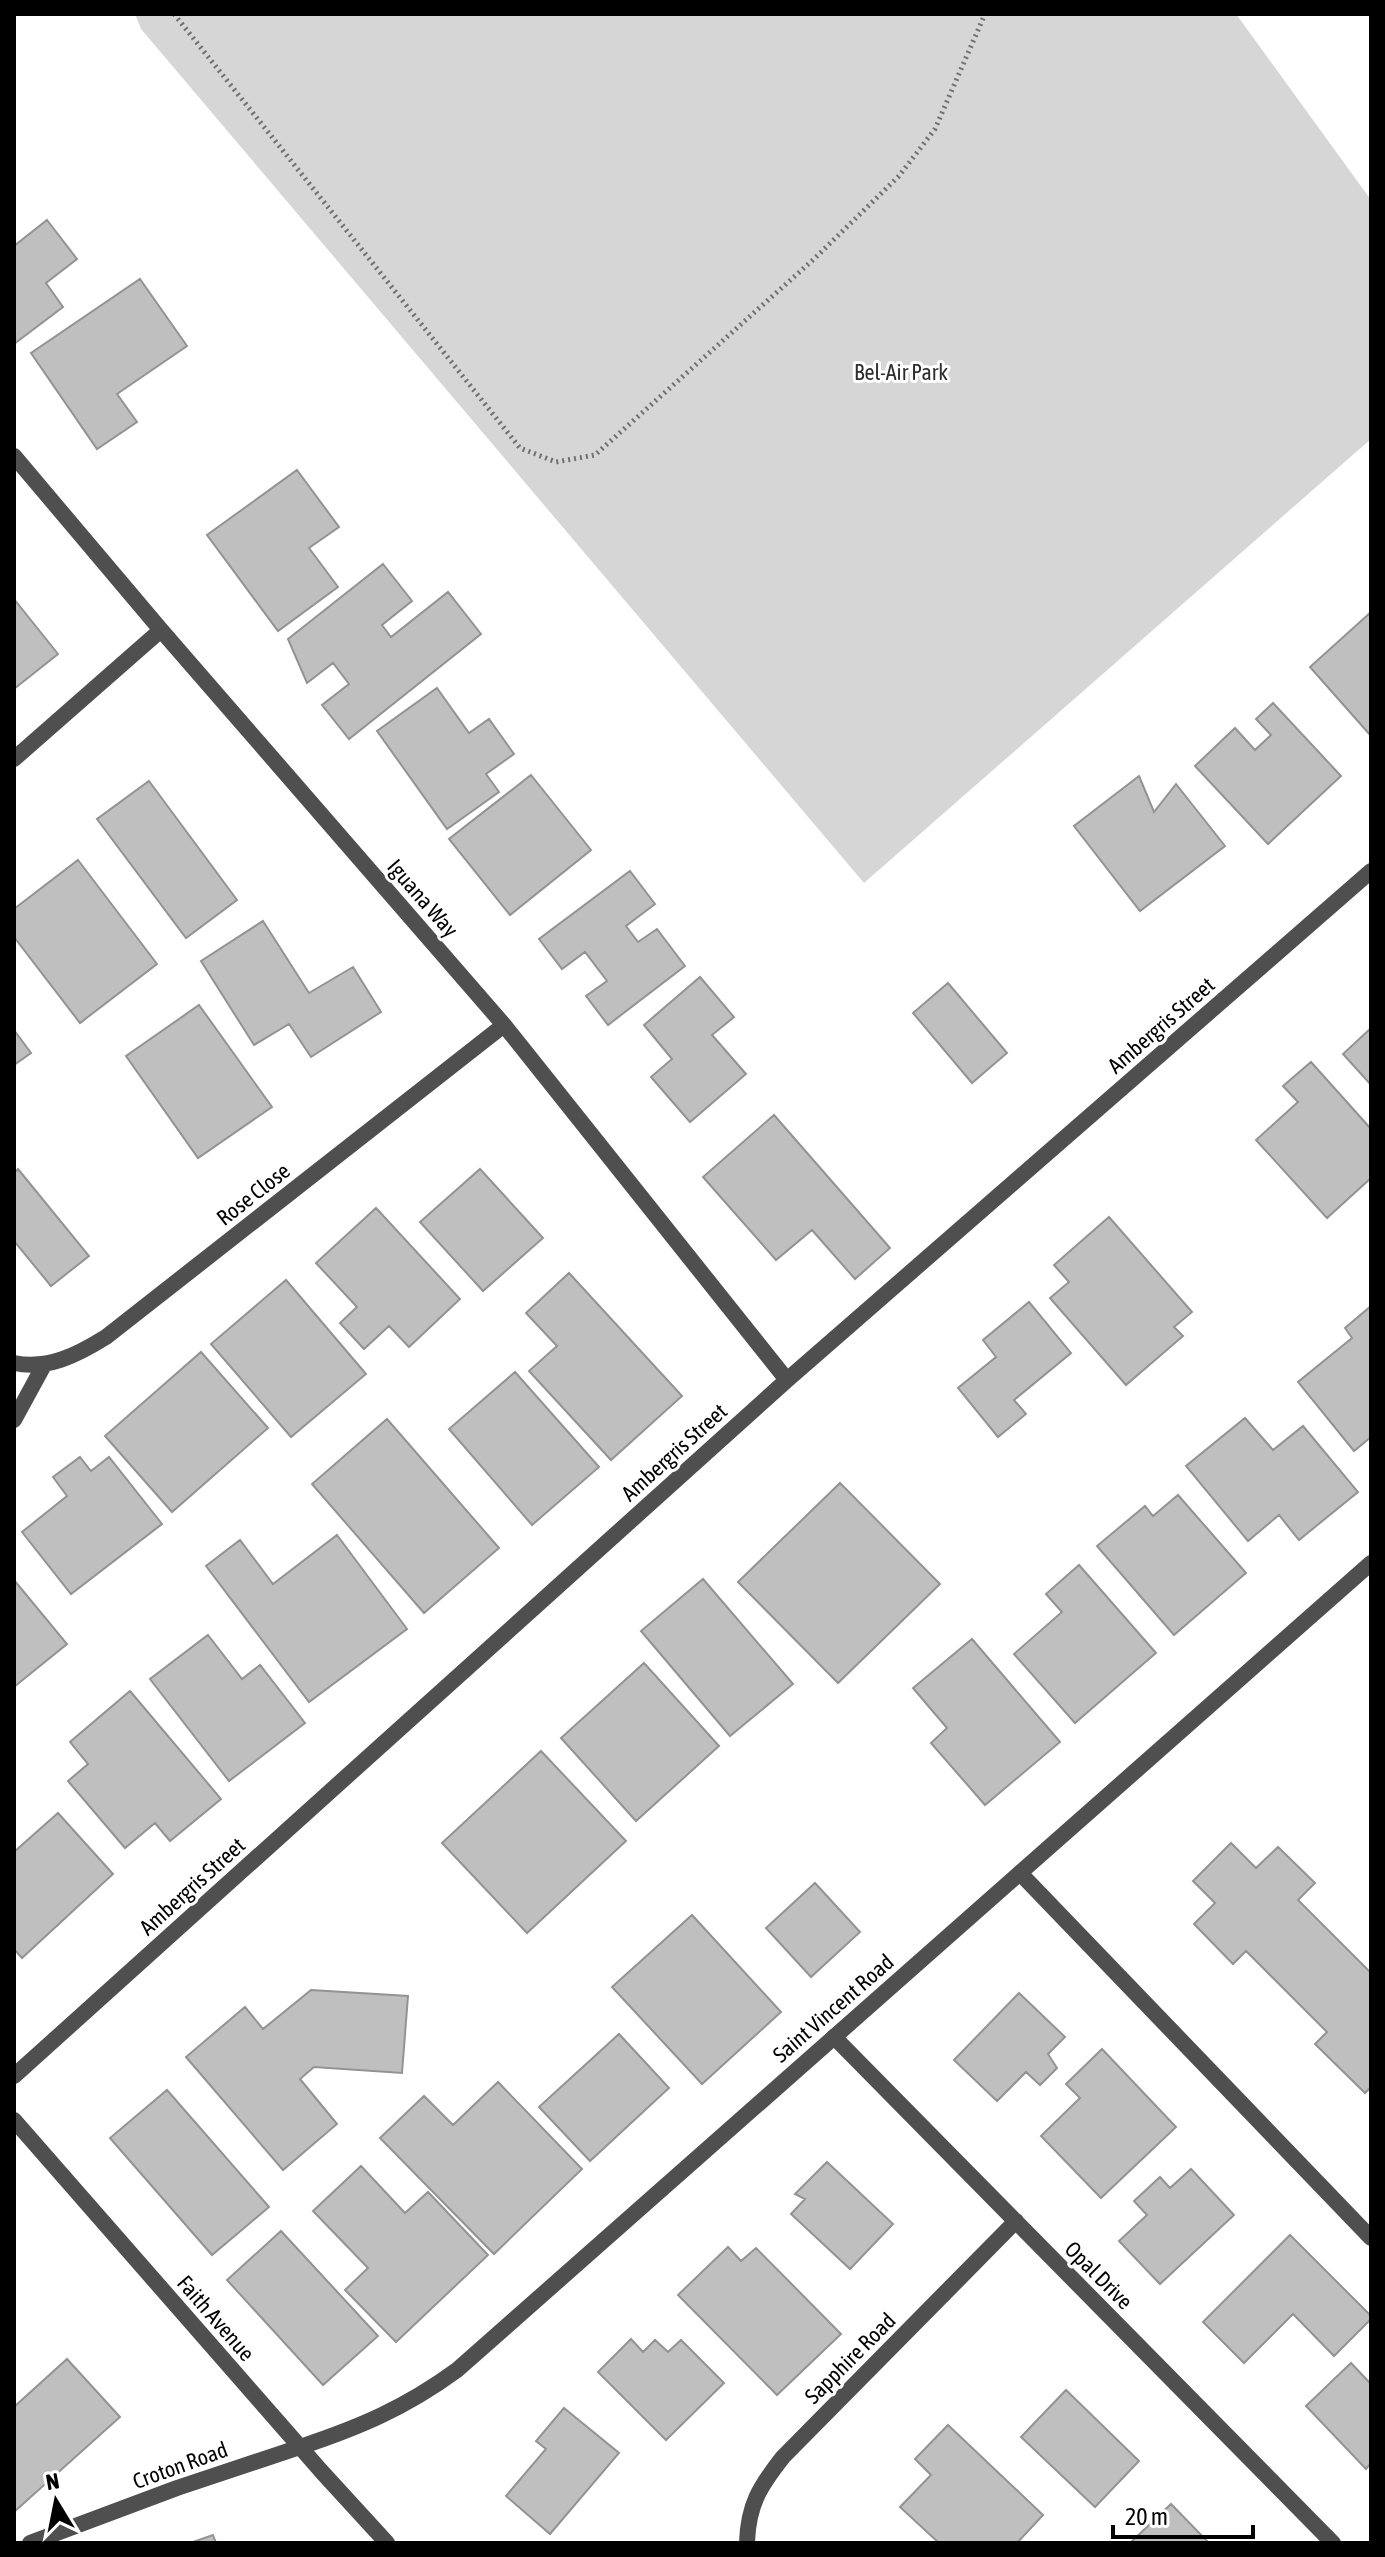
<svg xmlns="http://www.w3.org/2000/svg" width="1385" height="2557" font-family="'Asap Condensed',sans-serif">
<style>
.green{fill:#d6d6d6}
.building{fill:#bfbfbf;stroke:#939393;stroke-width:2}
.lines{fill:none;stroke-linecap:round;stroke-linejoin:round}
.path{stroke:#717171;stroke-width:5;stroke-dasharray:2 4;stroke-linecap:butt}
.service{stroke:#4f4f4f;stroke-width:16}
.minor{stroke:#4f4f4f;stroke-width:16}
.tertiary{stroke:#4f4f4f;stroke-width:16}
.labels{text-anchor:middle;stroke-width:6;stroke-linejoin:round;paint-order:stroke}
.park-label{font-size:22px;fill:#2d2d2d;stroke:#fff}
.street-label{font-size:22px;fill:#000;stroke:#fff}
</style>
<rect width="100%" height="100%" fill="#fff"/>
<path class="green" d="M135 14H1236L1371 200V439L864 883 141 29Z"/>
<path class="building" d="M47 220 77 259 46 283 63 307 14 344V246Z
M140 279 187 346 117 394 137 422 97 449 31 353Z
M297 470 339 527 309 548 338 587 278 631 207 535Z
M383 564 412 601 382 625 391 637 448 592 481 634 349 739 322 705 349 684 333 663 307 683 288 639Z
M14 599 58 654 14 689Z
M1371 612V736L1310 667Z
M437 688 469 733 489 719 514 754 486 774 499 792 447 829 377 731Z
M1273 703 1341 776 1268 844 1195 766 1235 728 1255 750 1271 735 1256 719Z
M531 775 591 850 510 915 449 839Z
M1139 776 1154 812 1176 784 1225 846 1140 911 1074 826Z
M149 781 237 900 186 938 97 819Z
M78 860 157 964 80 1023 14 937V909Z
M630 871 655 904 626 926 638 942 657 929 685 966 608 1025 586 996 607 981 585 952 562 969 539 939Z
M263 921 309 993 353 967 381 1012 311 1057 289 1024 254 1045 201 961Z
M700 977 734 1017 712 1035 746 1074 690 1122 651 1077 672 1059 644 1025Z
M948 983 1007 1053 972 1083 913 1013Z
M199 1005 272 1107 198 1158 126 1056Z
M1371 1028V1085L1343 1054Z
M14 1030 31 1053 14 1065Z
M1311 1062 1371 1129V1178L1327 1218 1256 1140 1298 1102 1283 1086Z
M774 1115 890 1248 855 1279 812 1230 776 1260 703 1177Z
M18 1169 89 1256 51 1286 14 1241V1173Z
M480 1169 543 1238 483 1291 420 1222Z
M376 1208 460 1299 409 1347 389 1326 364 1349 340 1323 357 1307 316 1263Z
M1109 1217 1192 1312 1174 1327 1183 1336 1126 1385 1050 1298 1069 1282 1054 1265Z
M569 1273 682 1396 611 1460 529 1371 557 1346 526 1313Z
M286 1280 366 1374 291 1437 211 1344Z
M1029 1302 1071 1353 1014 1400 1026 1414 998 1437 958 1388 996 1357 983 1340Z
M1371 1306V1437L1354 1451 1298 1382 1352 1338 1345 1328Z
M201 1352 268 1428 172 1512 105 1436Z
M515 1372 599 1467 532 1525 449 1429Z
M1245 1418 1273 1450 1303 1426 1358 1492 1299 1540 1279 1515 1248 1541 1186 1466Z
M387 1419 499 1548 424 1613 312 1484Z
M80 1457 91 1471 109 1457 162 1524 71 1594 22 1532 67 1496 53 1477Z
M840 1483 940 1584 838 1683 738 1582Z
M1178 1495 1246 1573 1174 1635 1097 1546 1145 1506 1153 1516Z
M337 1535 407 1629 309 1702 206 1566 240 1540 273 1584Z
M1079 1565 1156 1653 1075 1723 1014 1654 1062 1612 1046 1594Z
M703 1579 793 1684 730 1736 641 1631Z
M14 1580 67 1644 14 1687Z
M208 1635 242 1679 260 1665 305 1723 229 1781 150 1679Z
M972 1639 1060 1742 985 1805 931 1743 947 1728 913 1688Z
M644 1663 719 1746 636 1821 561 1738Z
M130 1691 221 1799 170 1841 155 1823 125 1848 68 1781 88 1764 70 1742Z
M541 1751 626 1841 527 1933 442 1843Z
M58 1813 113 1874 22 1958 14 1949V1852Z
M1231 1843 1256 1868 1278 1847 1315 1883 1298 1900 1371 1973V2087L1365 2093 1315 2044 1327 2032 1246 1951 1233 1964 1194 1924 1215 1903 1193 1881Z
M815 1883 860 1932 811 1977 766 1928Z
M692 1915 781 2012 702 2084 612 1987Z
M311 1990 408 1996 402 2073 314 2067 300 2079 337 2124 283 2170 186 2057 245 2007 263 2029Z
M1019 1993 1065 2037 1048 2054 1057 2068 1040 2085 1026 2072 997 2101 954 2060Z
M619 2034 669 2088 590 2161 539 2107Z
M1102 2049 1176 2127 1101 2198 1041 2136 1080 2098 1066 2084Z
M498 2082 582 2169 494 2254 380 2138 424 2096 453 2125Z
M167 2090 269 2207 212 2255 110 2138Z
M827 2162 893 2224 850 2269 791 2214 805 2199 795 2194Z
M361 2166 405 2213 428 2192 488 2255 396 2342 345 2290 368 2268 313 2211Z
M1191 2169 1234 2215 1160 2284 1119 2241 1147 2215 1134 2201 1160 2177 1170 2188Z
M281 2231 378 2336 323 2385 227 2280Z
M1290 2235 1371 2316V2319L1334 2356 1293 2314 1244 2363 1203 2322Z
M728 2247 741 2261 756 2248 841 2334 777 2395 678 2295Z
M631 2339 643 2352 655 2340 668 2352 681 2340 724 2383 666 2440 598 2372Z
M67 2359 120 2417 14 2512V2407Z
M1351 2363 1369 2382 1371 2380V2463L1366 2469 1306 2406Z
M1066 2390 1139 2461 1095 2507 1021 2437Z
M564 2408 619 2453 550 2534 506 2496 546 2449 536 2441Z
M948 2425 1043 2515 1017 2543H939L900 2507 931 2475 915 2459Z
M1171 2504 1209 2543H1130Z
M213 2535 216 2543H190Z"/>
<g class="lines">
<path class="path" d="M174 14 520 448 556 462 595 455 814 259 899 176 935 129 985 14"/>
<path class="service" d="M1020 1873 1371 2238"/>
<path class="minor" d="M14 456 161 630 504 1025 787 1380
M14 759 161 630
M14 1363C48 1370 77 1355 106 1337L504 1025
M14 1420 44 1365
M834 2037 1333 2543
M14 2076 787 1380 1371 871
M30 2543 177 2488 300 2447
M747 2543C748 2505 760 2486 783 2457L1016 2221"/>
<path class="tertiary" d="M14 2120 322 2472 387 2543
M300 2447C360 2427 405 2408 457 2370L1371 1563"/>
</g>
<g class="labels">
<g class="park-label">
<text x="901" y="380">Bel-Air Park</text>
</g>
<g class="street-label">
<text transform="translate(423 898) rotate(49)" y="8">Iguana Way</text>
<text transform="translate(1161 1025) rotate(-41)" y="8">Ambergris Street</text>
<text transform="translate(253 1194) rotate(-38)" y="8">Rose Close</text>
<text transform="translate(674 1452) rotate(-42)" y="8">Ambergris Street</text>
<text transform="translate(192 1886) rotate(-42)" y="8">Ambergris Street</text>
<text transform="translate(833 2008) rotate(-41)" y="8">Saint Vincent Road</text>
<text transform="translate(1099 2275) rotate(45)" y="8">Opal Drive</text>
<text transform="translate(216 2318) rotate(49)" y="8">Faith Avenue</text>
<text transform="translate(850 2358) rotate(-45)" y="8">Sapphire Road</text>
<text transform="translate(180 2465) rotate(-20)" y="8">Croton Road</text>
</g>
</g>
<rect width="1385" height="2557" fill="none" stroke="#000000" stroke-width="32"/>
<g transform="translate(56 2501) rotate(350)" stroke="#ffffff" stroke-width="6" paint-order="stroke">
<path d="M0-6L14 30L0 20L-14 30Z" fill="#000000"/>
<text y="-12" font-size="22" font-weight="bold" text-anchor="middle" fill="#000000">N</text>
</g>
<path d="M1113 2525v12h140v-12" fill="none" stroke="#000000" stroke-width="4"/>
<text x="1125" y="2525" font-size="24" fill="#000000" stroke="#ffffff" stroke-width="6" paint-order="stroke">20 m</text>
</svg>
